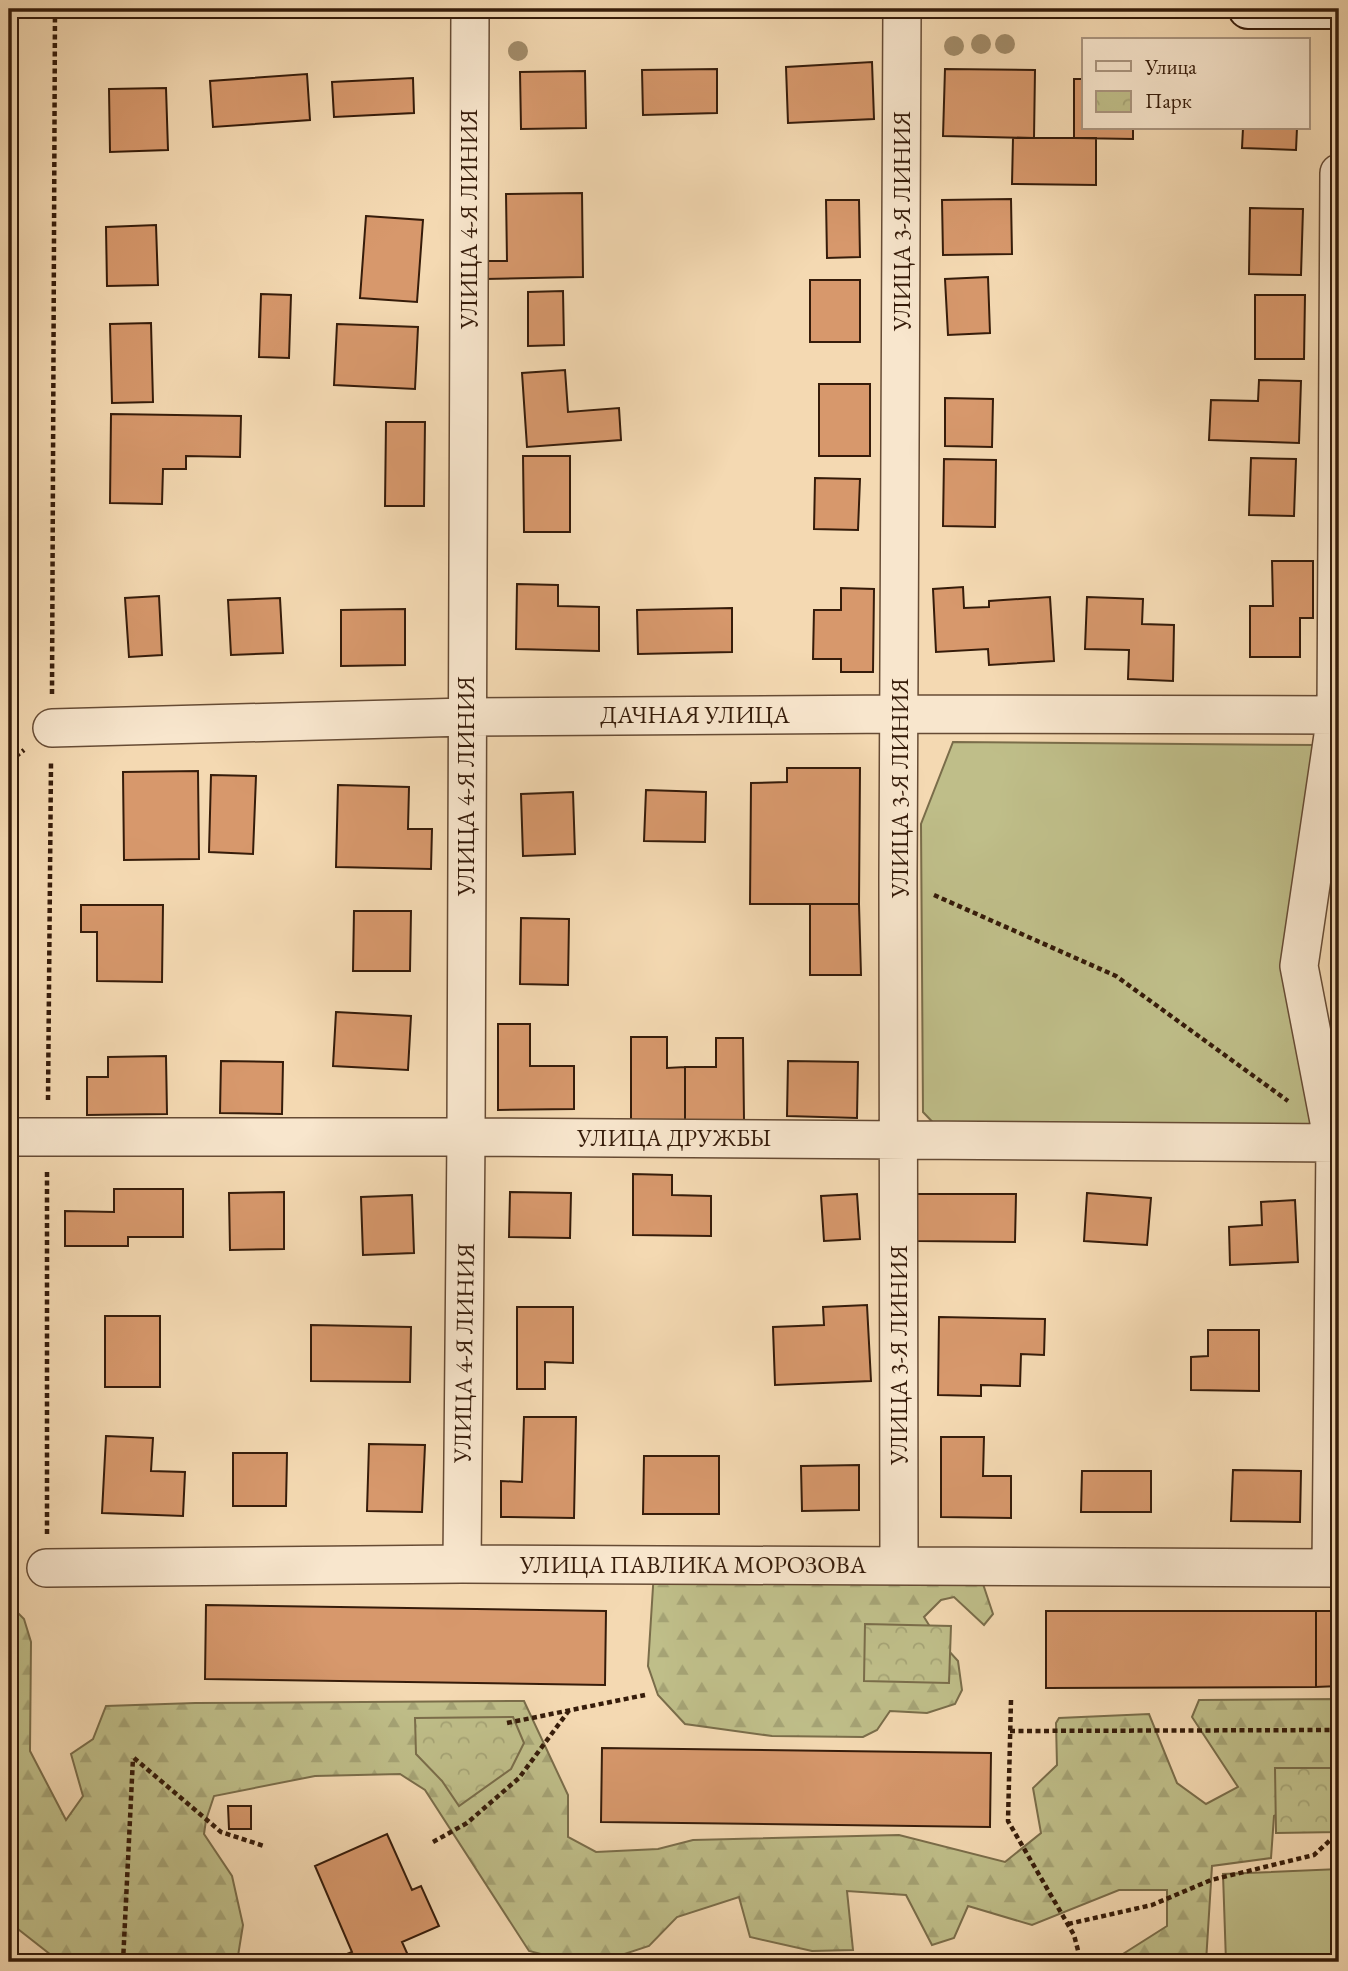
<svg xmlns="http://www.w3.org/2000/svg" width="1348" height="1971" font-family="'EB Garamond',serif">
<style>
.grass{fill:#bfbe89;stroke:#7a6d4a;stroke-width:2}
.forest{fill:url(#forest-firs);stroke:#7a6d4a;stroke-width:2}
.park{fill:url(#park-crowns);stroke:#7a6d4a;stroke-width:2}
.building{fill:#d7986c;stroke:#361c0a;stroke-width:2}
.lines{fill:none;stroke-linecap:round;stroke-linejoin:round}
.street-casing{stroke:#664b34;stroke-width:40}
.secondary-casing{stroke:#361c0a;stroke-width:42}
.path{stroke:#361c0a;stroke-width:4.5;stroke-dasharray:5 3.5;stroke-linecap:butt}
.street{stroke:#f8e6cd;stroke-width:37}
.secondary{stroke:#f8e6cd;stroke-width:38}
.tree{fill:#a28c6a}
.labels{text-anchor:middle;stroke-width:5;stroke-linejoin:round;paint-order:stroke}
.street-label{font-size:24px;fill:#361c0a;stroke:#f8e6cd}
</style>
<defs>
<pattern id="forest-firs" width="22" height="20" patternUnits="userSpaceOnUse" patternTransform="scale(1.75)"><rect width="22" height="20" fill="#bfbe89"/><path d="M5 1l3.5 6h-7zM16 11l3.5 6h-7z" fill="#a5a375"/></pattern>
<pattern id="park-crowns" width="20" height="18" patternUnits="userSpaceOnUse" patternTransform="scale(1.75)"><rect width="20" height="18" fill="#bfbe89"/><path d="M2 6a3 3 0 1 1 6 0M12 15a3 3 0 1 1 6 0" fill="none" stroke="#a5a375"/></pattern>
</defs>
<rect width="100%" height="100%" fill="#f4d9b2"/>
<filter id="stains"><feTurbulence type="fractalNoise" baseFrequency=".00286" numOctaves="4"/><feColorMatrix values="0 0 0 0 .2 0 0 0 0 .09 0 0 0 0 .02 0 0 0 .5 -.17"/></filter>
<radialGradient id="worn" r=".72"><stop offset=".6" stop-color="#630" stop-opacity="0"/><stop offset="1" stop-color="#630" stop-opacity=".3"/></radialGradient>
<path class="grass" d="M953 742 1315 745 1284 946 1323 1135 943 1133 923 1112 921 824Z
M1339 1869V1962H1226L1223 1874Z"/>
<path class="forest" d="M654 1571 980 1575 993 1614 984 1625 954 1597 941 1600 924 1617 937 1638 958 1661 962 1690 955 1704 927 1713 890 1711 877 1730 863 1737 772 1736 685 1724 658 1695 648 1666Z
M9 1604 24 1619 31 1642 30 1751 66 1820 83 1796 71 1754 93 1739 106 1706 195 1703 524 1701 568 1795V1837L596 1852 658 1849 693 1840 899 1835 1005 1862 1041 1833 1033 1788 1057 1765 1056 1723 1059 1718 1149 1714 1177 1783 1206 1804 1238 1787 1192 1717 1199 1700 1339 1699V1788L1274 1816 1271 1858 1212 1866 1206 1962H1115V1959L1167 1926V1890H1119L1032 1925 968 1906 954 1938 932 1945 906 1895 847 1891 853 1950 812 1951 750 1937 739 1897 677 1917 649 1946 600 1962H572L529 1951 425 1790 400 1774 315 1776 214 1796 206 1820 204 1834 232 1876 243 1925 237 1962H60L9 1922Z"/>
<path class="park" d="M865 1624 951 1626 949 1683 864 1681Z
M513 1717 524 1743 511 1769 459 1806 442 1781 416 1754 415 1718Z
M1339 1768V1832L1276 1833 1275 1768Z"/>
<path class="building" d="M872 62 874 119 788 123 786 67Z
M717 69V113L643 115 642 70Z
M945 69 1035 70 1034 138 943 136Z
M585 71 586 128 521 129 520 72Z
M307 74 310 120 213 127 210 81Z
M413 78 414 113 334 117 332 82Z
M1074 79H1084V128H1133V139L1074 138Z
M166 88 168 150 110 152 109 89Z
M1243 128H1297L1296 150 1242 148Z
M1013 138H1096V185L1012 184Z
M582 193 583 277 485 279V261H507L506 194Z
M1011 199 1012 254 943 255 942 200Z
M826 200H859L860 257 827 258Z
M1250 208 1303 209 1301 275 1249 274Z
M366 216 423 220 417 302 360 298Z
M156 225 158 285 107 286 106 227Z
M988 277 990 333 948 335 945 279Z
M810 280H860V342H810Z
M563 291 564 345 528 346V292Z
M261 294 291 295 289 358 259 357Z
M1255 295H1305L1304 359H1255Z
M151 323 153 402 112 403 110 324Z
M337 324 418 327 415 389 334 385Z
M565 370 568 412 619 408 621 440 527 447 522 373Z
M1259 380 1301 381 1299 443 1209 440 1211 400 1258 401Z
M819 384H870V456H819Z
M945 398 993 399 992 447 945 446Z
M111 414 241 416 240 457 186 456V469H163L162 504 110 503Z
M386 422H425L424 506H385Z
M523 456H570V532H524Z
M1251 458 1296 459 1294 516 1249 515Z
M944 459 996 460 995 527 943 526Z
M815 478 860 479 858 530 814 529Z
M1272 561H1313V618H1300V657H1250V606H1273Z
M517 584 558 585V606L599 607V651L516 649Z
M963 587 964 608 989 607V601L1050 597 1054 661 989 665 988 649 936 652 933 589Z
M841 588 874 589 873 672H841V659H813L814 610H841Z
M159 596 162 655 129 657 125 598Z
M1087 597 1143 599 1142 624 1174 625 1173 681 1128 679 1129 650 1085 649Z
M280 598 283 653 231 655 228 600Z
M732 608V652L638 654 637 610Z
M405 609V665L341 666V610Z
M787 768H860L859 904H750L751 783 787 782Z
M198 771 199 859 124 860 123 772Z
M211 775 256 776 253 854 209 852Z
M338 785 409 787 408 829H432L431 869 336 867Z
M646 790 706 792 705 842 644 841Z
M573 792 575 854 523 856 521 794Z
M810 904H859L861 975H810Z
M81 905H163L162 982 97 981V932H81Z
M354 911H411L410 971H353Z
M521 918 569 919 568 985 520 984Z
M336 1012 411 1016 408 1070 333 1066Z
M498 1024H530V1066H574V1109L498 1110Z
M631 1037H667V1068L685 1067V1120L631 1121Z
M716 1038H743L744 1120H685V1067H716Z
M166 1056 167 1114 87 1115V1077H108V1057Z
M221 1061 283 1062 282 1114 220 1113Z
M788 1061 858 1062 857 1118 787 1116Z
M633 1174 672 1175V1195L711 1196V1236L633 1235Z
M114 1189H183V1237H128V1246H65V1211L114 1212Z
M284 1192V1249L230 1250 229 1193Z
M510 1192 571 1193 570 1238 509 1237Z
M1087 1193 1151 1198 1147 1245 1084 1241Z
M857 1194 860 1239 824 1241 821 1196Z
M917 1194H1016L1015 1242 917 1241Z
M412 1195 414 1253 363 1255 361 1197Z
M1295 1200 1298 1262 1230 1265 1229 1227 1262 1225 1261 1202Z
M867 1305 871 1381 775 1385 773 1327 824 1325 823 1307Z
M517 1307H573V1363L545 1362V1389H517Z
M105 1316H160V1387H105Z
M939 1317 1045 1319 1044 1355 1021 1354 1020 1386 981 1385V1396L938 1395Z
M311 1325 411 1327 410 1382 311 1381Z
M1208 1330H1259V1391L1191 1390V1357L1208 1356Z
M524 1417H576L574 1518 501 1517V1481L522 1482Z
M106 1436 153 1438 151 1471 185 1472 183 1516 102 1513Z
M941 1437H984L983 1476H1011V1518L941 1517Z
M369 1444 425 1445 422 1512 367 1511Z
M233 1453H287L286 1506H233Z
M644 1456H719V1514H643Z
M859 1465V1510L802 1511 801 1466Z
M1233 1470 1301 1471 1300 1522 1231 1521Z
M1082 1471H1151V1512H1081Z
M206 1605 606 1611 605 1685 205 1679Z
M1046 1611H1316V1687L1046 1688Z
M1316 1611H1339V1686L1316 1687Z
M602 1748 991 1753 990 1827 601 1822Z
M228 1806H251V1829H229Z
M387 1834 412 1890 421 1886 439 1926 402 1942 411 1962H327L352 1952 315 1866Z"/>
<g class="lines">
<g class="street-casing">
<path id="street" d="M52 728 466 717 901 714 1339 715
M9 1137H466L1339 1143
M462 1564 466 1137 470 9
M899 1566 898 878 902 9
M46 1568 462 1564 1339 1568
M1331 1568 1335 1143 1331 1132 1299 966 1336 715 1339 173"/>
</g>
<g class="secondary-casing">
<path id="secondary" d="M1248 9H1339"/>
</g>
<path class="path" d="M52 694 55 9
M9 762 24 750
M934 895 1116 976 1288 1101
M48 1100 51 762
M47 1534V1172
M1011 1700 1008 1821 1074 1935 1081 1962
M507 1723 645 1695
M1010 1731 1339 1730
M134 1758 221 1832 264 1846
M433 1842 467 1823 519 1778 570 1709
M1068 1924 1152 1905 1211 1880 1314 1855 1339 1832
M1013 1955 1028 1962
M123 1962 133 1758
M1329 1962 1339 1957"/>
<use href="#street" class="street"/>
<use href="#secondary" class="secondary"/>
</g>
<g class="tree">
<circle cx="981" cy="44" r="10"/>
<circle cx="1005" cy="44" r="10"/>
<circle cx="954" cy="46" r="10"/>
<circle cx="518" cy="51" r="10"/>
</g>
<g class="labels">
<g class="street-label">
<text transform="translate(469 219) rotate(-90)" y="8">УЛИЦА 4-Я ЛИНИЯ</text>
<text transform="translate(902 221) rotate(-90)" y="8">УЛИЦА 3-Я ЛИНИЯ</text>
<text x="695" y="723">ДАЧНАЯ УЛИЦА</text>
<text transform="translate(466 786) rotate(-90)" y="8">УЛИЦА 4-Я ЛИНИЯ</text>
<text transform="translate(900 788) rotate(-90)" y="8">УЛИЦА 3-Я ЛИНИЯ</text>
<text x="674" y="1146">УЛИЦА ДРУЖБЫ</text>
<text transform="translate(464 1353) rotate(-89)" y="8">УЛИЦА 4-Я ЛИНИЯ</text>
<text transform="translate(899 1355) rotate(-90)" y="8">УЛИЦА 3-Я ЛИНИЯ</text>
<text x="693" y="1573">УЛИЦА ПАВЛИКА МОРОЗОВА</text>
</g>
</g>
<rect width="1348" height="1971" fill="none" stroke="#f4d9b2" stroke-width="35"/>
<rect x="10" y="10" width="1327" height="1950" fill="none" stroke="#361c0a" stroke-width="3.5"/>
<rect x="18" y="18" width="1313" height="1936" fill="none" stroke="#361c0a" stroke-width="2"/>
<rect x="1082" y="38" width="228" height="91" fill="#f8e6cd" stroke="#aa957f" stroke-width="2"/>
<rect x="1096" y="61" width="35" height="10" fill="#f8e6cd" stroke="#aa957f" stroke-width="2"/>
<text x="1145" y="74" font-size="21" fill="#361c0a">Улица</text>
<rect x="1096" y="91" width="35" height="21" fill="url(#park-crowns)" stroke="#aa957f" stroke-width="2"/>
<text x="1145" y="108" font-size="21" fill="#361c0a">Парк</text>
<rect width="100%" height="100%" filter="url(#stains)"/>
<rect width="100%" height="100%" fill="url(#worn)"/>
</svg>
